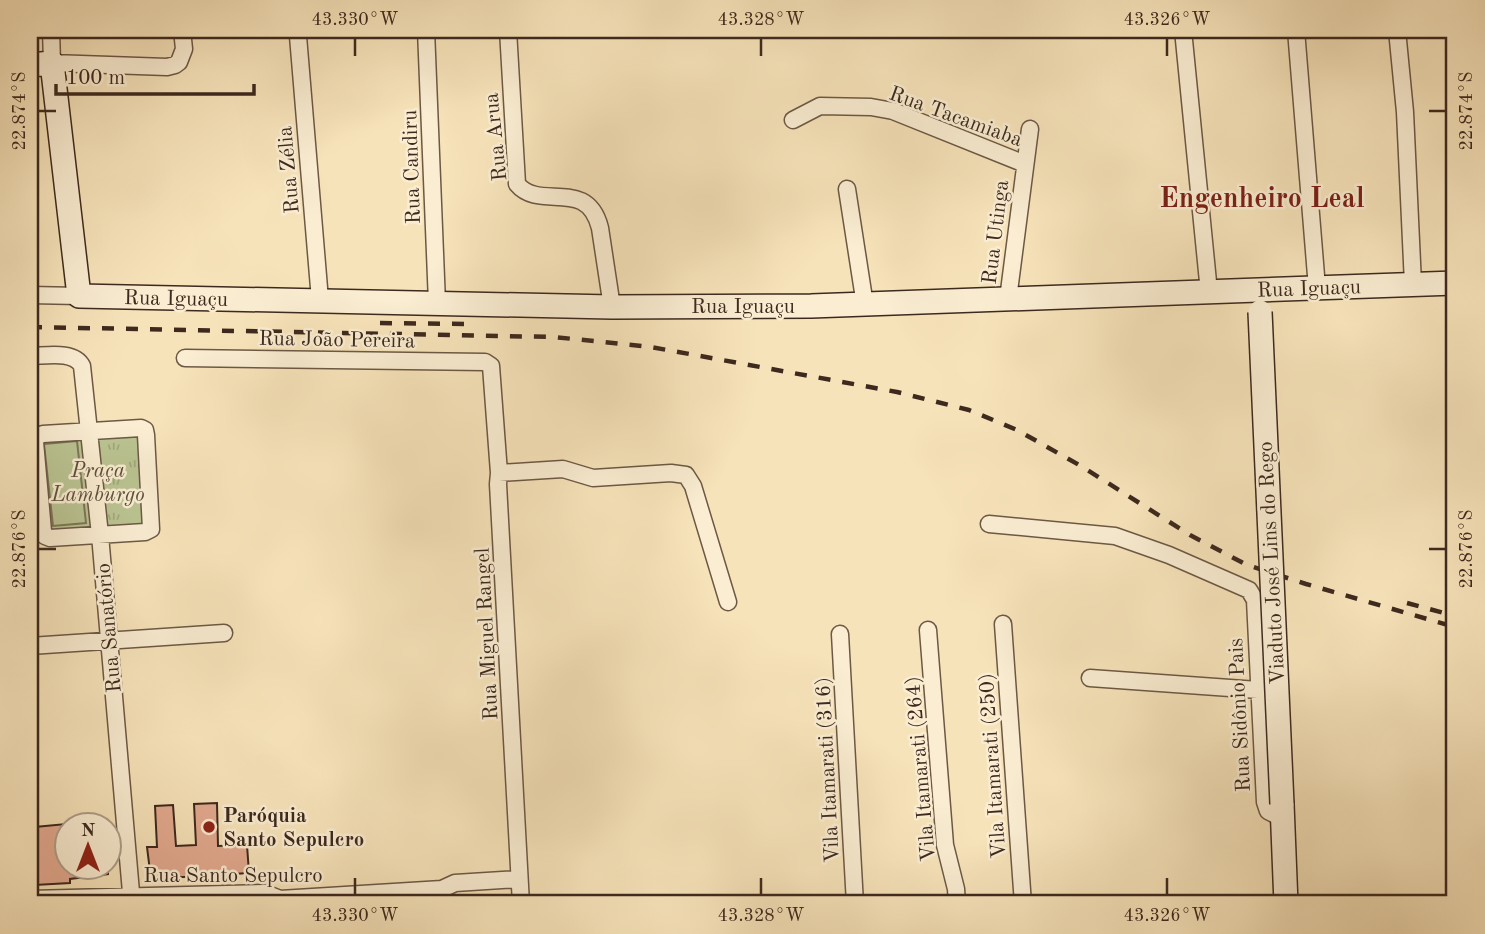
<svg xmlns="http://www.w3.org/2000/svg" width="1485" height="934" font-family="'Old Standard TT',serif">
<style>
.grass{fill:url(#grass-tufts);stroke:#7c7658;stroke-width:2}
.pitch{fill:#bac492;stroke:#7c7658;stroke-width:2}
.building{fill:#e3aa90;stroke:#3d291e;stroke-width:2}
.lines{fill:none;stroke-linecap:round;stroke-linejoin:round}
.street-casing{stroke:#6c5845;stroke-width:19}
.secondary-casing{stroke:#3d291e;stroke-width:26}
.street{stroke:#faedd2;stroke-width:16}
.secondary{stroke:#faedd2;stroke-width:23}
.rail{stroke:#3d291e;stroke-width:4.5;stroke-dasharray:12 12;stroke-linecap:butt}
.secondary-bridge-casing{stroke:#3d291e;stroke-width:26;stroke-linecap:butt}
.secondary-bridge{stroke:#faedd2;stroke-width:23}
.ticks{fill:none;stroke:#3d291e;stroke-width:2.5}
.poi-dot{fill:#8f2418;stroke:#faedd2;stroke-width:2.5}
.labels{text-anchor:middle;stroke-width:5;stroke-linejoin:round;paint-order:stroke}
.street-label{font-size:21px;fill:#3d291e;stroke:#faedd2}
.park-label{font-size:21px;font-style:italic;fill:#5c503b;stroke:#faedd2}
.poi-label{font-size:21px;font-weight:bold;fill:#3d291e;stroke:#faedd2;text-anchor:start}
.district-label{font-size:28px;font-weight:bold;fill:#7a1f14;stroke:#faedd2}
.neatline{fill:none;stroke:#3d291e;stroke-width:2.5}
.ticks-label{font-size:18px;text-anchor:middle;fill:#3d291e}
</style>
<defs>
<pattern id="grass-tufts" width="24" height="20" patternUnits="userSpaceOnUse" patternTransform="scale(1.75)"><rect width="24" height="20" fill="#bac492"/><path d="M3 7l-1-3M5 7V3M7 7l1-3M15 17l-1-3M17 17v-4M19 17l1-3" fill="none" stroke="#a1a87d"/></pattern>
</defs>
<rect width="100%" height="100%" fill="#f7e3ba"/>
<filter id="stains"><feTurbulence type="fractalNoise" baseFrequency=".00286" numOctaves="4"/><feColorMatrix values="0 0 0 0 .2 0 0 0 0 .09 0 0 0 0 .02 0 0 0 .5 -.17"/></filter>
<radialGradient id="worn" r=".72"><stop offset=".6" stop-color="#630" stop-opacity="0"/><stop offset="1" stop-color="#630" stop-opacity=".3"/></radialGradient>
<path class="grass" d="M138 436 140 438 148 519 143 526 47 531 42 440Z"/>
<path class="pitch" d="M77 441 86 523 53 526 44 444Z"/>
<path class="building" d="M217 803 218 846 247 845 249 873 151 879 147 847H157L155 806 173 805 176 846 196 845 194 804Z
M66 824V867H108V874L70 879V883L35 885V827Z"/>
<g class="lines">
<g class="street-casing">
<path id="street" d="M51 30 52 63 167 67 175 65 179 62 184 49 182 30
M426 30 437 303
M508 30 517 184C540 212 587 176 600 228L612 307
M1183 30 1209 292
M1296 30 1317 288
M1397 30 1405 112 1413 284
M298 36 320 300
M793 120 820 106 871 107 893 111 1025 164
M847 189 865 305
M30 295 79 296
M1008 299 1030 129
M30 356C45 356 74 350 82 366L100 535 132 904
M185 358 485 362 491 366 499 473 498 484 521 904
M141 428 145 430 146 435 151 529 145 532 50 538 45 536 43 531 35 442 37 436 43 434Z
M499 473 563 469 593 478 671 473 686 475 693 486 728 602
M989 524 1115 536 1169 555 1249 590 1255 600 1265 802 1268 811 1276 815H1282
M1003 624 1023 904
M928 630 945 845 956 889 957 904
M840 634 855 904
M30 646 224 633
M1090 678 1258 690
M30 899 265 893 280 899 442 889 455 883 519 879"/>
</g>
<g class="secondary-casing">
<path id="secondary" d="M30 65 52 63 79 296 612 307 811 306 1455 283
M1282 804 1286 904"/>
</g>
<use href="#street" class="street"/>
<use href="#secondary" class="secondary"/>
<path class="rail" d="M380 323 464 324
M30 327 554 337 651 347 897 392 969 410 1017 430 1081 466 1190 535 1247 565 1306 584 1455 627
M1407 603 1455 616"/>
<g class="secondary-bridge-casing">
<path id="secondary-bridge" d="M1260 312 1282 804"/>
</g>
<use href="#secondary-bridge" class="secondary-bridge"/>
</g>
<path class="ticks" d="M355 38V56M761 38V56M1167 38V56M38 111H56M1429 111H1446M38 549H56M1429 549H1446M355 878V895M761 878V895M1167 878V895"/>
<circle class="poi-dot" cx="209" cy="827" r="7"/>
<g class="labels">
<g class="street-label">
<text transform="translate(956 116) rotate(20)" y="7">Rua Tacamiaba</text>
<text transform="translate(495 137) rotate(-96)" y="7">Rua Arua</text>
<text transform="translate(411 167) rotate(-92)" y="7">Rua Candiru</text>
<text transform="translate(288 170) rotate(-95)" y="7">Rua Zélia</text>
<text transform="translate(995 232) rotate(-83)" y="7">Rua Utinga</text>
<text transform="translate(1309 288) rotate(-2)" y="7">Rua Iguaçu</text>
<text transform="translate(176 298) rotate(1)" y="7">Rua Iguaçu</text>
<text x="743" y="313">Rua Iguaçu</text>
<text transform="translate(337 339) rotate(1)" y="7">Rua João Pereira</text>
<text transform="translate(1271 563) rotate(-93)" y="7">Viaduto José Lins do Rego</text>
<text transform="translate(108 628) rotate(-95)" y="7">Rua Sanatório</text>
<text transform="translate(486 634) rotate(-93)" y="7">Rua Miguel Rangel</text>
<text transform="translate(1239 715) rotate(-93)" y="7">Rua Sidônio Pais</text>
<text transform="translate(992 766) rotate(-94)" y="7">Vila Itamarati (250)</text>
<text transform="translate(920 769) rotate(-95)" y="7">Vila Itamarati (264)</text>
<text transform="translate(827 770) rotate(-93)" y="7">Vila Itamarati (316)</text>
<text x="233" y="882">Rua Santo Sepulcro</text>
</g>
<g class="park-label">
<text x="98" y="477">Praça<tspan x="98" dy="24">Lamburgo</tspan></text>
</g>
<g class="poi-label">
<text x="223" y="822">Paróquia<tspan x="223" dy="24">Santo Sepulcro</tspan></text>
</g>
<g class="district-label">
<text x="1262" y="207">Engenheiro Leal</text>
</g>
</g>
<rect width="1485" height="934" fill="none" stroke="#f7e3ba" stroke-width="77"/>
<g transform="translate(88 846)"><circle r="33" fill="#faedd2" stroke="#ae9f8a" stroke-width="2"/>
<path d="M0-5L12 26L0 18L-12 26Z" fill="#8f2418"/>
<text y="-10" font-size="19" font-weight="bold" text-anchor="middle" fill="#3d291e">N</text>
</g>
<path d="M56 84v10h198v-10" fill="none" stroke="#3d291e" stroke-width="3.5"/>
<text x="66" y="84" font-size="21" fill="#3d291e" stroke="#faedd2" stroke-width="5" paint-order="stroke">100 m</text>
<rect x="38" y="38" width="1408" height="857" class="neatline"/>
<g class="ticks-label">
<text x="355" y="25">43.330°W</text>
<text x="761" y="25">43.328°W</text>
<text x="1167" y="25">43.326°W</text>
<text transform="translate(19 111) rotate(-90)" y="6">22.874°S</text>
<text transform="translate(1466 111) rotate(-90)" y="6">22.874°S</text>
<text transform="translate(19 549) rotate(-90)" y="6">22.876°S</text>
<text transform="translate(1466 549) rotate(-90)" y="6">22.876°S</text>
<text x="355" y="921">43.330°W</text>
<text x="761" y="921">43.328°W</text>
<text x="1167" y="921">43.326°W</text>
</g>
<rect width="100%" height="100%" filter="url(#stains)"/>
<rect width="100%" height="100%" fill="url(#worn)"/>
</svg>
